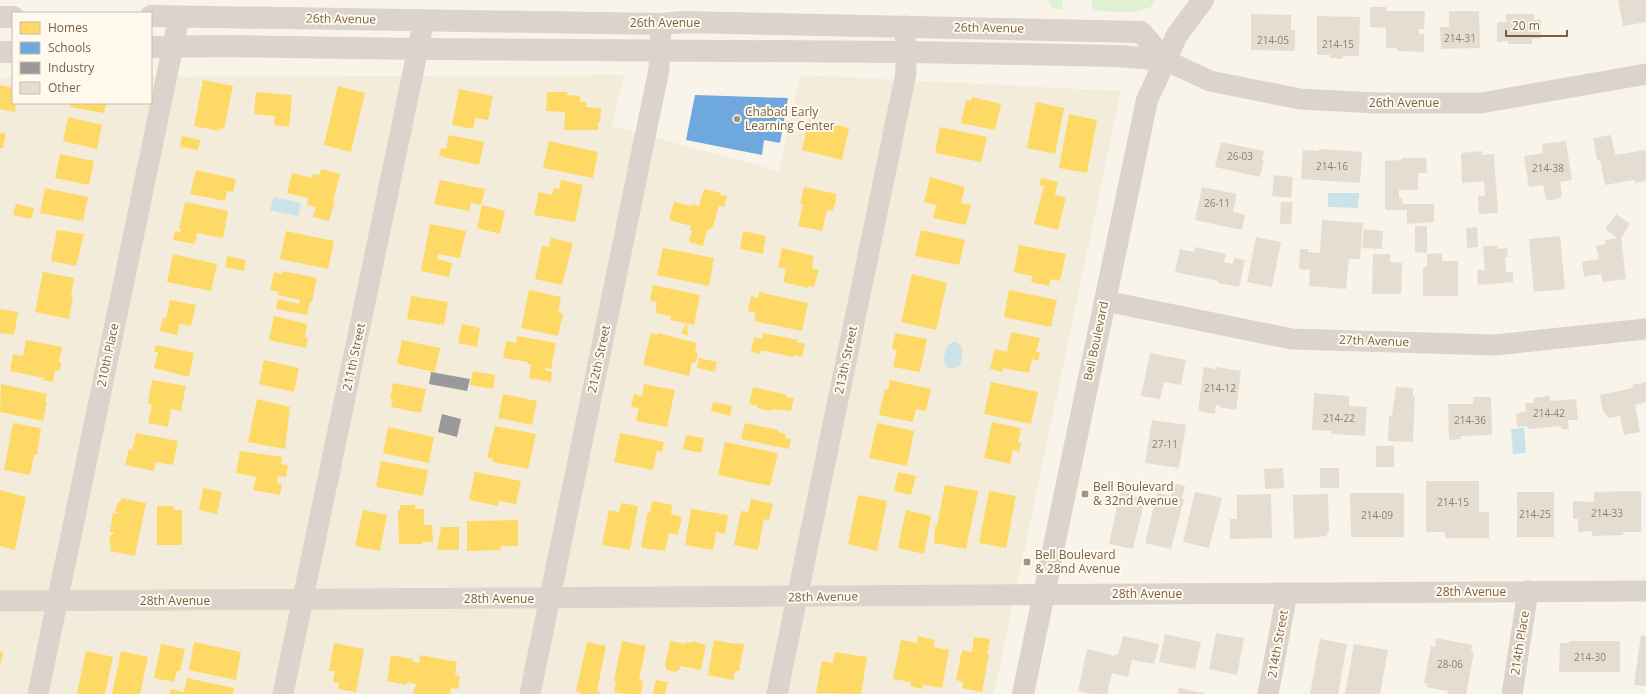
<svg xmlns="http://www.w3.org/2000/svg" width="1646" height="694" font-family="'Open Sans',sans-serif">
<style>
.residential{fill:#f4ecda}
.green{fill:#e0f1d3}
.water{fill:#cae3ea}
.homes{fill:#ffd966}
.schools{fill:#6fa8dc}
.industry{fill:#999}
.building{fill:#e5ddd1}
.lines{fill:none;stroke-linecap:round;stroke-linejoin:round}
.minor{stroke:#dcd3cc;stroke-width:21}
.tertiary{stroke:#dcd3cc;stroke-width:22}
.poi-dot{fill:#a69380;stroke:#fffaed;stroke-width:1.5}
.labels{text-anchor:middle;stroke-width:4;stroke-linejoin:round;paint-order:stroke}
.number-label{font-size:10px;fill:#96806c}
.street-label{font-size:12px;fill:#7a5f47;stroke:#fffaed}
.poi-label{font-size:12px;fill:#7a5f47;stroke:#fffaed;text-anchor:start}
</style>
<rect width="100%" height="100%" fill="#f8f4ea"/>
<path class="residential" d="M624 75 612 126 779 171 800 75 1121 91 994 694H0V78H13V103H151V77Z"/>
<path class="green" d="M1048 0H1063L1062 9H1054Z
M1092 0H1156L1151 7 1135 12 1093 11Z"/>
<path class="water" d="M1328 193H1359L1358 208 1328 207Z
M274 197 301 203 298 216 270 210Z
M956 342C966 348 962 356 960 365 954 370 944 370 944 359 944 355 946 350 947 346L951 343Z
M1524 428 1526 453 1513 454 1511 429Z"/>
<path class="homes" d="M203 80 233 86 224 129 220 128 219 131 194 126Z
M0 85 13 88V103H16L15 112 0 109Z
M338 86 365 93 351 152 324 145Z
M459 89 493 96 488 120 475 118 473 129 452 125Z
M256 92 292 95 289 127 274 125 275 116 254 114Z
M547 92H567V95L580 96V102H586V107L601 108 600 122H598V130H564L565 112 546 111Z
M972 97 1001 104 995 130 961 123 966 100 971 101Z
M1036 102 1064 108 1055 154 1027 148Z
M71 103H106L104 113 70 107Z
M1069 114 1097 120 1087 173 1059 168Z
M68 117 102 125 97 149 63 141Z
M809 119 849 128 842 160 802 150Z
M940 127 987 137 981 162 935 153Z
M0 133 6 134 3 148H0Z
M449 135 484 142 479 165 439 156 441 148 446 149Z
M182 136 200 140 198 150 180 147Z
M549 141 598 152 593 178 543 168Z
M60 154 94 161 89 185 55 178Z
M321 169 340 174 333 201H335L329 221 313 217 316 207 307 205 308 198 287 193 292 173 312 178 313 174 320 175Z
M196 170 236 179 233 192 227 191 225 201 190 194Z
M930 177 965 187 961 203 971 205 966 225 933 218 936 205 924 202Z
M1041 178 1058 182 1055 195 1066 197 1058 230 1034 224 1044 186 1039 185Z
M440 180 485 189 481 205 471 203 469 211 434 204Z
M561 180 583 185 575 222 534 215 539 192 552 195 554 188 559 189Z
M804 187 837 194 833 211 827 210 822 231 798 226 803 205 800 204Z
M45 188 88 197 83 221 40 213Z
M704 189 721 193 720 195 727 196 724 207 719 205 713 227H711L710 230H707L703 246 689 242 692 230 689 229 691 226 669 220 674 202 691 206 692 204 699 206Z
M185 202 228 211 223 238 197 233 195 244 173 240 175 231 180 232 181 229H179Z
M16 204 34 208 31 219 13 215Z
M482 205 505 211 500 234 477 228Z
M430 224 466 231 460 258 438 254 437 259 452 263 449 277 421 271Z
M57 230 84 234 76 266 51 261Z
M921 230 965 240 959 265 915 256Z
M286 231 334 241 328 269 280 259Z
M743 231 766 236 763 254 740 249Z
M551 238 573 243 562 285 535 279 542 246 549 247Z
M1019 245 1066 254 1060 281 1051 279 1049 286 1031 282 1032 276 1014 272Z
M663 248 714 258 709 286 657 275Z
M782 248 814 256 812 268 819 270 814 287 808 286V288L783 282 786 269 778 267Z
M173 254 217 264 211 291 167 282Z
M227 256 246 260 244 271 225 267Z
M283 271 317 278 312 302H310L307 315 276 309 278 299 299 304 300 300 278 295V292L270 290 274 272 282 274Z
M43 272 74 278 71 296 73 297 69 319 35 312Z
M912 274 947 283 936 330 901 322Z
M653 285 700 295 694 325 670 320 671 316 655 313 657 302 650 301Z
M529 290 561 297 558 312 563 314 558 336 521 328Z
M1009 290 1057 300 1051 327 1004 317Z
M759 292 808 303 802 331 754 321 756 313 748 311 751 296 758 298Z
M411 296 448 302 444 325 407 319Z
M170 300 196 305 191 326 180 324 177 335 160 331 163 318H166Z
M0 309 18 312 14 335 0 333Z
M274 316 307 324 305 337 308 338 306 348 269 340Z
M687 323 688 336 681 333Z
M462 324 480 328 477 347 458 343Z
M1011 332 1040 338 1036 352H1040L1038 361 1032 359 1029 373 1003 368V372L990 369 995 349 1007 352Z
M651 333 657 335 658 333 697 343 695 351 698 354 696 362 692 363 689 376 643 365Z
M763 333 798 340 797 342 805 344 802 357 795 355 794 357 761 350 760 354 751 352 754 337 762 339Z
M895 333 927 339 920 372 893 367 897 350 892 349Z
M517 336 556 343 551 369 545 368V370L552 372 551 382 529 378 531 364H527L528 362 503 358 506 341 516 343Z
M26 340 62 347 59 362H61L60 371 55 370 53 382 43 380 44 378 10 371 13 354 23 356Z
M402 340 440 348 435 372 397 364Z
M156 345 194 353 189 377 154 368 158 352H154Z
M699 358 717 362 715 372 697 368Z
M264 360 299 368 294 392 259 384Z
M473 371 495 375 493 389 470 385Z
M152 380 186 386 181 411 171 409 168 427 148 423 152 405 148 404Z
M890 380 931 389 926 411 916 409 913 422 879 415 885 389 888 390Z
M991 382 1038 392 1031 424 984 414Z
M393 383 426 389 421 413 391 407 393 399H390Z
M1 384 47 394 45 402 47 403 43 421 0 412Z
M644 384 675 390 667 427 636 421 639 408 631 407 634 394 642 396Z
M753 387 787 395 786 397 794 398 791 411 772 409V411L757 408 758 406 749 404Z
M503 394 537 401 532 425 498 418Z
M257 399 290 407 285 449 248 442Z
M713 402 732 406 730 416 711 411Z
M992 422 1021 428 1018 443H1021L1019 452 1013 450 1010 464 984 458Z
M13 423 41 428 37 455H34L30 475 4 470Z
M745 423 779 430 778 432 786 434 785 438 791 439 789 449 741 439Z
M877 423 914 431 907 466 869 458Z
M495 426 536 434 528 469 493 462V459L487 458Z
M388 427 434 437 429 463 383 453Z
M136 433 178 441 173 465 156 462 154 471 125 465 129 449 132 450Z
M620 433 664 442 662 452 657 450 653 470 614 462Z
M686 435 704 438 701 453 683 449Z
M725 442 778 453 770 486 718 475Z
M240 451 282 457 281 464 288 465 286 477 278 476 277 483 282 484 280 495 253 490 256 477 236 473Z
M381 461 428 470 423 496 376 487Z
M475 472 521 481 516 504 499 501 498 506 469 500Z
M898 472 916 476 911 495 894 491Z
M945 485 978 491 966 549 934 543 935 526H937Z
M203 488 222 492 217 514 199 510Z
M0 490 26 497 15 550 0 546Z
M989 491 1016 496 1006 548 979 543Z
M858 495 887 501 877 551 848 544Z
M121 498 146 503 135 556 110 551 111 545 109 542 110 536 114 533V532H110L113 513 118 514 115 510 117 504 121 501Z
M751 499 773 504 769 520 764 519 758 550 734 545 741 511 748 512Z
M652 501 672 505 671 514 682 517 678 535 669 533 665 551 642 548V546H641L648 512H650Z
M621 503 638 506 630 550 602 545 609 510 619 512Z
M400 505H415V509H424V525H432L433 542H422L423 544H399L398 510H400Z
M157 506H174V510H182V545H157Z
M691 509 728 515 725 534 716 532 713 550 685 545Z
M363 510 387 515 380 551 355 546Z
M906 510 931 516 924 554 899 548 898 547Z
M518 520V546H500L501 550 467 551V521Z
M441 527H459V550H437Z
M918 636 935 640 933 647 949 650 942 688 923 685 922 689 910 686 911 682 893 679 901 640 917 643Z
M974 637 990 639 987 654H989L982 692 962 688 963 682 956 680 962 650 972 652Z
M714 640 735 644 736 643 744 644 739 671H735L733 680 708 675Z
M622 641 646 646 639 680 643 681 641 694H625L614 692 616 681H614Z
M670 641 685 644V642L691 643 692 641 706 645 701 670 680 666V669L675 672 667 670 665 666Z
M194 642 241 652 236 680 189 670Z
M587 642 606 646 597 691 600 692 599 694H580L581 692 576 691Z
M334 643 364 649 356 692 338 689 339 683 333 682 335 671H329Z
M161 644 185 649 180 671H177L174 682 154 678Z
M0 651 3 652 1 663H0Z
M86 651 113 657 105 694H77Z
M121 651 148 657 140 694H112Z
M835 652 867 657 861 694 816 693 822 661 833 663Z
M391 655 413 659V662L419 663 420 655 457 662 455 675 460 676 458 689 451 688 450 694H413L416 684 407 682 406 685 387 681Z
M187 678 234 688 233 694H169L171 689 184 692Z
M656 680 668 682 665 694H653Z"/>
<path class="schools" d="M695 95 788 98 780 143 764 140 762 155 686 140Z"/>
<path class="industry" d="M431 372 470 379 467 391 429 384Z
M442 414 461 419 457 437 438 432Z"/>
<path class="building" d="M1618 0H1646V22L1623 26Z
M1370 7H1386V11H1425L1424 29H1419V34H1424V52L1397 51V48H1386V28L1370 27Z
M1449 11H1479L1480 48 1441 49 1440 27H1449Z
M1251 14 1291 15V30H1295V51L1251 50Z
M1506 14H1534V20L1541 19V39H1532V44H1508V41L1497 42V22H1506Z
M1317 16 1360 17 1359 56H1343V59L1330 58V55H1317Z
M1611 135 1615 155 1646 150V181L1635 183 1634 180 1605 185 1600 160H1597L1593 138Z
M1566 141 1572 180 1560 182 1562 196 1557 199 1549 200 1546 199 1543 185 1529 187 1524 156 1543 153 1542 144Z
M1221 142 1264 151 1262 160 1264 161 1260 177 1215 167Z
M1319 149 1362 152 1360 183 1301 179 1303 150 1319 151Z
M1482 151V155L1494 154 1498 213 1479 214 1478 196H1485L1484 181 1462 183 1461 153Z
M1401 158H1426L1427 173H1418V190H1399V198H1402L1403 204H1434V222L1407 224V210H1385V161L1401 160Z
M1274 175 1293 177 1291 198 1272 196Z
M1202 187 1237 194 1233 212 1245 215 1242 230 1195 220Z
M1281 202H1293L1291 224H1280Z
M1616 214 1630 224 1621 238 1626 279 1603 282 1601 274 1584 277 1582 262 1599 259 1596 246 1605 244V240L1617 238 1605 229Z
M1322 220 1363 223 1360 259H1349L1346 289 1309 286 1310 270 1299 269 1300 249H1308V252L1320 253Z
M1415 226H1427V253L1415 252Z
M1477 227 1478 247 1467 248 1466 228Z
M1364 229 1383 231 1382 249 1362 248Z
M1560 236 1565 289 1534 292 1529 239Z
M1256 237 1281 242 1272 287 1247 282Z
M1483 246H1497L1498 249 1507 248 1508 257H1505L1506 272H1513V282L1478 285 1477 270H1485Z
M1195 247 1226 254 1224 262 1233 264 1234 258 1245 260 1239 287 1218 283V281L1175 272 1180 249 1194 252Z
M1442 253V261H1458V296H1423V267H1427V254Z
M1373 254H1391L1390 262 1402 263 1401 294H1372Z
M1150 353 1186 360 1181 385 1164 382 1160 399 1141 396Z
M1204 367 1216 369V367L1241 371 1236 410 1219 407 1220 406 1216 405 1215 414 1198 411Z
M1646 382V402L1635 405 1640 432 1624 435 1620 416 1609 418 1603 411 1600 395 1633 388V385Z
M1396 387 1413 388V396H1415L1413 442 1388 441 1389 416H1392Z
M1314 393 1349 396V406L1367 407 1365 436 1331 434V431L1312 430Z
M1550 396V401L1576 399 1578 420H1568L1569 429H1561V426L1528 429 1527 426 1517 427 1516 413 1526 412 1525 403H1534V398Z
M1473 397H1491L1492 435 1461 436V439L1449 440 1448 404H1473Z
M1152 420 1186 425 1179 468 1145 463Z
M1376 446H1394V467H1376Z
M1283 468 1284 488 1265 489 1264 469Z
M1320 468H1339V488H1320Z
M1426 481H1479V512H1489V538H1445V532H1426Z
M1174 483 1185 486 1182 498 1184 499 1171 549 1145 543 1157 493 1171 496Z
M1125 490 1131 491 1130 493 1134 494 1133 496 1145 499 1133 549 1109 544 1120 493H1121L1122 491H1125Z
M1641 491V532H1623V535L1592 536V531L1578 532V519H1573V501L1594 502V492Z
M1195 492 1222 498 1209 548 1183 542Z
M1517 492H1554V537H1517Z
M1350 493H1404V537H1351Z
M1271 494 1272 538 1230 539V519H1237V495Z
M1328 494 1329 533H1327V536L1294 539 1293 495Z
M1216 633 1244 638 1237 675 1209 669Z
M1165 634 1201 642 1195 669 1159 662Z
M1641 635 1646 636V686L1634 685Z
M1123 636 1159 644 1154 664 1132 660 1128 677 1112 673 1107 694H1091L1078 691 1087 649 1112 655 1111 656 1114 657 1115 654 1118 655Z
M1436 638 1472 645 1471 652H1474L1466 694H1447L1448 691 1426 687 1427 684 1424 683 1431 646 1435 647Z
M1320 639 1347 644 1338 694H1310Z
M1569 641H1620V672H1559L1560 643H1569Z
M1354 644 1388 650 1380 694H1345Z
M1179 688 1204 693V694H1178Z"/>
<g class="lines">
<path class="minor" d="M1165 60 1210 81 1300 99 1377 103H1481L1646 74
M1105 301 1292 339 1495 345 1646 329
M0 601C549 601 1097 591 1646 591
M38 694 179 17
M283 694 424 20
M530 694 659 69 661 24
M777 694 906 73 905 26
M1268 694 1287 593
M1512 694 1528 591"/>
<path class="tertiary" d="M151 16 661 24 683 22 1141 32 1165 60
M0 17H13
M151 47 227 46 418 49 906 52 1117 56 1165 60
M0 52H13
M1023 694 1147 100 1177 35 1203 0"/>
</g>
<g class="poi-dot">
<circle cx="737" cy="119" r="4"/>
<rect x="1081" y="490" width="8" height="8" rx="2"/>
<rect x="1023" y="558" width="8" height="8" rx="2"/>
</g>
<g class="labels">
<g class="number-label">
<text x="1460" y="42">214-31</text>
<text x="1273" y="44">214-05</text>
<text x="1338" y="48">214-15</text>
<text x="1240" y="160">26-03</text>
<text x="1332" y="170">214-16</text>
<text x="1548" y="172">214-38</text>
<text x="1217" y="207">26-11</text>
<text x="1220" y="392">214-12</text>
<text x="1549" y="417">214-42</text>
<text x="1339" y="422">214-22</text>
<text x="1470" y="424">214-36</text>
<text x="1165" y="448">27-11</text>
<text x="1453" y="506">214-15</text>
<text x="1607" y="517">214-33</text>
<text x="1535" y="518">214-25</text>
<text x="1377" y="519">214-09</text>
<text x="1590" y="661">214-30</text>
<text x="1450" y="668">28-06</text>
</g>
<g class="street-label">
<text transform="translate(341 19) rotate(1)" y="4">26th Avenue</text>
<text x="665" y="27">26th Avenue</text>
<text transform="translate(989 28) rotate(1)" y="4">26th Avenue</text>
<text x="1404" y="107">26th Avenue</text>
<text transform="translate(1096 341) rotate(-78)" y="4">Bell Boulevard</text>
<text transform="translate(1374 341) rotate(2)" y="4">27th Avenue</text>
<text transform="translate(108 355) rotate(-78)" y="4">210th Place</text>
<text transform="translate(354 357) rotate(-78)" y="4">211th Street</text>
<text transform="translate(599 359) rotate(-78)" y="4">212th Street</text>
<text transform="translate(846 360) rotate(-78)" y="4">213th Street</text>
<text x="1471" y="596">28th Avenue</text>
<text x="1147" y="598">28th Avenue</text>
<text transform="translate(823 597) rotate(-1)" y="4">28th Avenue</text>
<text x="499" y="603">28th Avenue</text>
<text x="175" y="605">28th Avenue</text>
<text transform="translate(1520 643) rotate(-81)" y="4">214th Place</text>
<text transform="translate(1278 644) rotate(-80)" y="4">214th Street</text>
</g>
<g class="poi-label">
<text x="745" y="116">Chabad Early<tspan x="745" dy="14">Learning Center</tspan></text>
<text x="1093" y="491">Bell Boulevard<tspan x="1093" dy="14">&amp; 32nd Avenue</tspan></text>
<text x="1035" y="559">Bell Boulevard<tspan x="1035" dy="14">&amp; 28nd Avenue</tspan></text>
</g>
</g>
<rect x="12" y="12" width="140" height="92" fill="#fffaed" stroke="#cabcab"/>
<rect x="20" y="22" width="20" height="12" fill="#ffd966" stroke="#cabcab"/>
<text x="48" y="32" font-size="12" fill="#7a5f47">Homes</text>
<rect x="20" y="42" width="20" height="12" fill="#6fa8dc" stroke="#cabcab"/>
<text x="48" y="52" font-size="12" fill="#7a5f47">Schools</text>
<rect x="20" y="62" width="20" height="12" fill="#999999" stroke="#cabcab"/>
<text x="48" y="72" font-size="12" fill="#7a5f47">Industry</text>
<rect x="20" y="82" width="20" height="12" fill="#e5ddd1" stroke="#cabcab"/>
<text x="48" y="92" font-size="12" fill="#7a5f47">Other</text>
<path d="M1506 30v6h61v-6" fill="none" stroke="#7a5f47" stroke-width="2"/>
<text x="1512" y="30" font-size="12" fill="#7a5f47" stroke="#fffaed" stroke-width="3" paint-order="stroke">20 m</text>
</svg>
